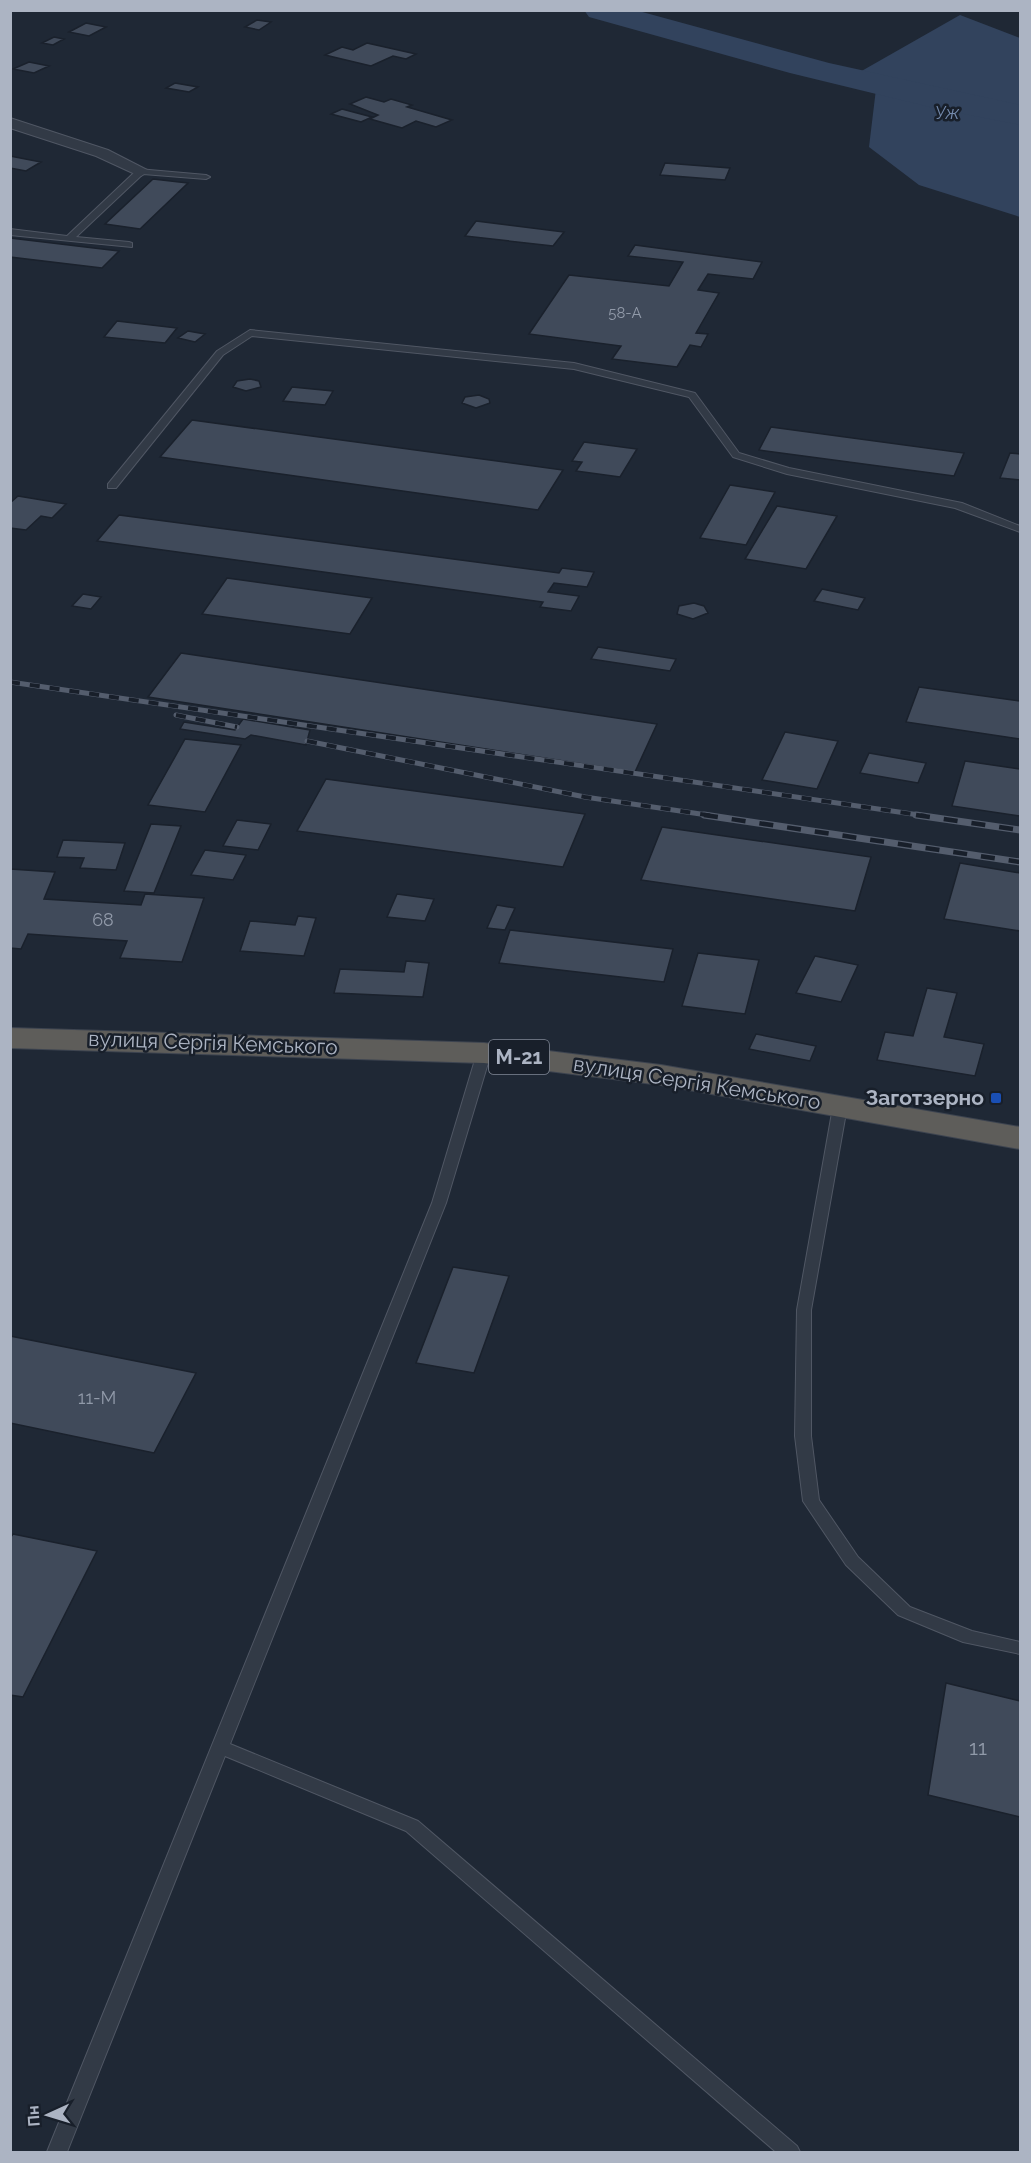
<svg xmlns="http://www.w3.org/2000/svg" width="1031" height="2163" font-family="Raleway,sans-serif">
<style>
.water{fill:#32435d}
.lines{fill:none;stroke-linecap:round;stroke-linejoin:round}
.river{fill:#32435d;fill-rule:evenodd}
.building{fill:#404a5a;stroke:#1a212c;stroke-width:1.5}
.service-casing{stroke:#505764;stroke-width:2}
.minor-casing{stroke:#505764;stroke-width:2}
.trunk-casing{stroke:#3d4450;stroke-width:2}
.service{fill:#323a46;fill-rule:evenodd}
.minor{fill:#323a46;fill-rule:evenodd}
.trunk{fill:#5e5d5a;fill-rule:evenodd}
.rail-far1-casing{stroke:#545d6d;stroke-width:5}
.rail-casing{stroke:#545d6d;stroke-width:7}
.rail-far1{stroke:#181f2a;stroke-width:4;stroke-dasharray:10;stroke-linecap:butt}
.rail{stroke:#181f2a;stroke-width:4.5;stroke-dasharray:14;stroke-linecap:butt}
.transit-dot{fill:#1a4fb4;stroke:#181f2a;stroke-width:2}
.labels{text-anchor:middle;stroke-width:5;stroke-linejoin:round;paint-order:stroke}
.far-number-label{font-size:15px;fill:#919aa9}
.far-water-label{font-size:18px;font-style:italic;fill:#748aac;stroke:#181f2a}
.number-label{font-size:18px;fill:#919aa9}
.shield{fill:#181f2a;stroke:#808795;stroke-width:1.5}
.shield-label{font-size:20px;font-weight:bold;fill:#acb4c3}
.street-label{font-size:21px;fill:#acb4c3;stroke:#181f2a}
.poi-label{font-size:21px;font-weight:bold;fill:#acb4c3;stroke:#181f2a;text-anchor:end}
.near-number-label{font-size:21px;fill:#919aa9}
</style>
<rect width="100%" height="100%" fill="#1f2835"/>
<path class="water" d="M960 15 1020 38V217L919 185 869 147 876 89 844 81Z"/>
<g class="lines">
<path class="river" d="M584 10H635L829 63 1020 105V125L938 109 790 73 589 17Z"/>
</g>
<path class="building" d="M257 20 271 22 259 30 245 27Z
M86 23 106 27 89 36 69 32Z
M54 37 64 39 53 45 42 43Z
M367 43 416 54 406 59 393 56 371 66 325 55 342 47 353 50Z
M29 62 49 66 34 73 13 69Z
M175 83 198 87 189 92 166 88Z
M366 97 384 102 391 99 412 105 407 107 452 120 436 127 416 121 402 128 370 119 378 115 350 104Z
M342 109 372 117 361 122 331 114Z
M10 156 41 162 26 171 10 168Z
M665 163 730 168 725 180 660 175Z
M153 179 188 183 140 229 105 224Z
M476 221 564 232 553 246 465 236Z
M10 238 119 251 102 268 10 257Z
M635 245 762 262 753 279 708 274 698 290 719 293 696 333 708 334 701 347 690 345 677 367 612 359 621 346 529 334 569 275 669 286 683 262 628 256Z
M117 321 177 328 165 343 104 337Z
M188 331 205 334 195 342 178 338Z
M250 379 259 381 261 387 246 391 233 387 237 381Z
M292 387 333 391 325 405 283 401Z
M479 395 489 399 490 403 476 408 462 403 465 397Z
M192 420 563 470 538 510 160 457Z
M771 427 964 453 954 476 759 450Z
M584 442 637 449 620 477 576 471 582 462 572 461Z
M1010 453 1020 454V480L1000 478Z
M730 485 775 492 746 545 700 538Z
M18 496 66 504 52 518 41 516 26 530 10 528V503Z
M777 506 837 516 806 569 745 559Z
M119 515 559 573 562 568 594 572 587 587 554 583 548 592 579 596 571 611 540 607 543 602 97 541Z
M227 578 372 598 350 634 202 614Z
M822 589 865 598 858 610 814 601Z
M83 594 101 597 91 609 72 606Z
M694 603 704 606 708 613 693 619 677 614 679 606Z
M598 647 676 659 670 671 591 659Z
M181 653 657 724 635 772 148 697Z
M919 687 1020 701V739L906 722Z
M243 719 310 730 306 745 251 735 245 739 180 729 184 722 235 730Z
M785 732 838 741 817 789 762 780Z
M185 739 241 745 205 812 148 805Z
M869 753 926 763 918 783 860 773Z
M965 761 1020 769V816L952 806Z
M326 779 585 814 563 867 297 831Z
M237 820 271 824 258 850 223 846Z
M151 824 181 826 154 893 124 891Z
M662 827 871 857 855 911 641 880Z
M63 840 125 843 116 870 80 868 84 858 57 857Z
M205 850 246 855 233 880 191 875Z
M960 863 1020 873V931L944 919Z
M10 869 55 872 44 899 141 905 145 894 204 898 182 962 120 958 127 941 28 934 21 949 10 948Z
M397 894 434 899 425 921 387 917Z
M497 905 515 908 505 930 487 928Z
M298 916 316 918 304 956 240 951 250 921 295 925Z
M510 930 673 949 664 982 499 963Z
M698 953 759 960 745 1014 682 1006Z
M815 956 858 965 841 1002 796 993Z
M406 961 429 963 423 997 334 993 340 969 404 972Z
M927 988 957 993 944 1037 984 1044 975 1076 877 1060 885 1032 913 1036Z
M756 1034 816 1046 810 1061 749 1049Z
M453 1267 509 1276 474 1373 416 1363Z
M10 1336 196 1373 154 1453 10 1423Z
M13 1534 97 1551 23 1697 10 1695V1538Z
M946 1683 1020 1701V1817L928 1795Z"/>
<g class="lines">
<g class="service-casing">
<path id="service" d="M138 169 206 175 210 177 206 179 143 174 76 237 129 242 132 243V247L10 235V229L67 236Z
M250 330 574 363 695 393 739 453 789 468 962 503 1020 526V532L955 508 787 474 733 457 689 397 574 369 252 336 223 355 116 488H108V484L217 351Z
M484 1049 491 1053 446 1203 230 1744 418 1821 797 2146 800 2152H776L406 1831 225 1756 67 2152H47L432 1203 477 1053Z
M840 1103 847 1107 811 1310V1436L819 1500 858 1557 910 1607 972 1631 1020 1642V1654L963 1642 898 1615 846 1565 803 1501 795 1436 797 1310 833 1107Z"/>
</g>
<g class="minor-casing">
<path id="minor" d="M10 118 108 150 149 171 141 176 135 174 96 156 10 128Z"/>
</g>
<g class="trunk-casing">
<path id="trunk" d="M10 1028 484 1043 661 1065 1020 1127V1149L661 1085 484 1063 10 1048Z"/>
</g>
<use href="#service" class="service"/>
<use href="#minor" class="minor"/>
<use href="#trunk" class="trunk"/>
<g class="rail-far1-casing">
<path id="rail-far1" d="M10 682 926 816
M176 715 237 727
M307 741 585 797 714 816"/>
</g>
<g class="rail-casing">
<path id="rail" d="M704 815 1020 862
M916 815 1020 830"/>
</g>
<use href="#rail-far1" class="rail-far1"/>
<use href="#rail" class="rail"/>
</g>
<rect class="transit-dot" x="990" y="1092" width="12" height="12" rx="3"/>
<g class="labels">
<g class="far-number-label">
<text x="625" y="318">58-А</text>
</g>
<g class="far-water-label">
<text x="947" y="119">Уж</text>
</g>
<g class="number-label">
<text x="103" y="926">68</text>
<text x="97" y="1404">11-М</text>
</g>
<rect class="shield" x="489" y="1040" width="60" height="34" rx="4.5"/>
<g class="shield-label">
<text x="519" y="1064">М-21</text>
</g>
<g class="street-label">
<text transform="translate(213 1043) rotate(2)" y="7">вулиця Сергія Кемського</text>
<text transform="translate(697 1083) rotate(9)" y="7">вулиця Сергія Кемського</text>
</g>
<g class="poi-label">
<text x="984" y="1105">Заготзерно</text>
</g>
<g class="near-number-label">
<text x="978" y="1755">11</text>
</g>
</g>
<rect width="1031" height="2163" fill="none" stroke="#acb4c3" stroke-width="24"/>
<g transform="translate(48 2115) rotate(266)" stroke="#181f2a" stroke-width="4.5" paint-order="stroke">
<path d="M0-4.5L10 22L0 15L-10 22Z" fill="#acb4c3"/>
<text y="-9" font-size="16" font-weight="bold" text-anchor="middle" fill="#acb4c3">Пн</text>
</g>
</svg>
